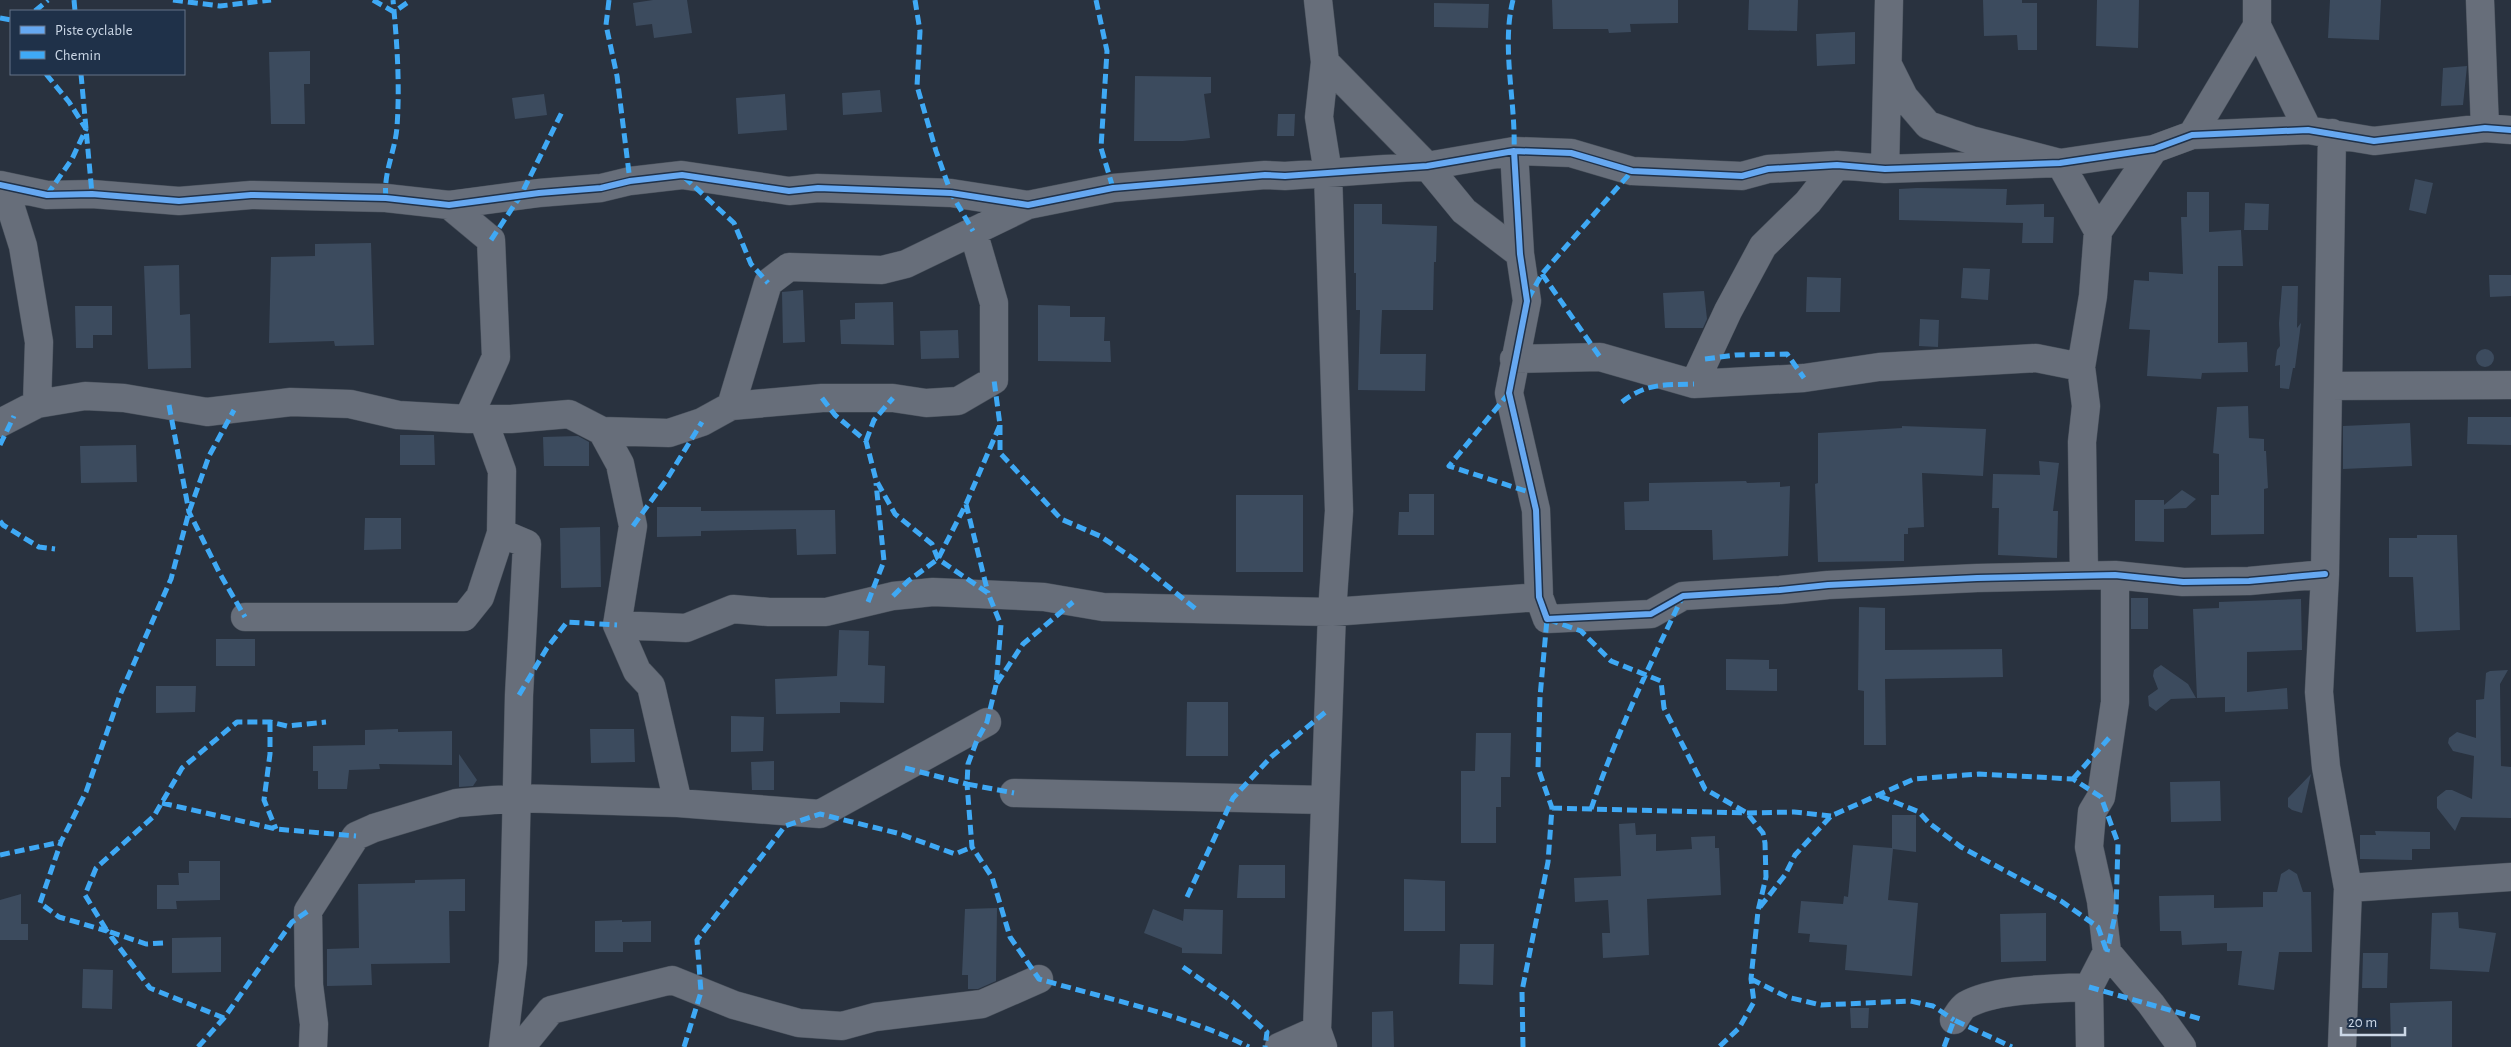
<svg xmlns="http://www.w3.org/2000/svg" width="2511" height="1047" font-family="'Alegreya Sans',sans-serif">
<style>
.building{fill:#3c4b5e}
.lines{fill:none;stroke-linecap:round;stroke-linejoin:round}
.minor-casing{stroke:#48505b;stroke-width:29}
.minor{stroke:#676e7a;stroke-width:28}
.quiet{stroke:#3fa9f5;stroke-width:5;stroke-dasharray:10 5;stroke-linecap:butt}
.cycleway-casing{stroke:#1f3149;stroke-width:9}
.cycleway{stroke:#66a8f1;stroke-width:6}
</style>
<rect width="100%" height="100%" fill="#29323f"/>
<path class="building" d="M653 0H687L692 33 654 38 652 24 636 26 633 3Z
M1552 0H1678V23L1630 24 1631 32 1609 33 1608 29H1553Z
M1749 0H1798L1797 31 1748 30Z
M1983 0H2022V3H2037V50H2018L2017 35 1984 36Z
M2097 0H2139L2138 48 2096 46Z
M2330 0H2381L2379 40 2328 38Z
M1434 3 1489 4 1488 28 1434 27Z
M1855 32V64L1817 66 1816 34Z
M310 51V84H304L305 124H271L269 52Z
M2467 66 2463 105 2441 106 2443 68Z
M1135 76 1211 77V93L1204 94 1210 138 1183 141H1134Z
M880 90 882 112 843 115 842 93Z
M544 94 547 115 515 119 512 98Z
M785 94 787 130 738 134 736 98Z
M1278 114H1295L1294 136H1277Z
M2415 179 2433 183 2426 214 2409 210Z
M1917 188 2007 189 2006 205 2044 204V217H2054L2053 243H2022L2023 223 1899 220V189Z
M2187 192H2209V232L2241 230 2243 266H2218V343L2247 342 2248 372 2202 373 2201 379 2147 376 2150 330 2129 329 2134 280 2149 281V272L2183 274 2181 217H2187Z
M2245 203 2269 204 2268 230H2244Z
M1354 204H1382V224L1437 226 1436 262H1434L1433 310H1382L1380 354H1426L1425 391 1358 390 1360 310H1356V273H1354Z
M371 243 374 345 335 346 334 341 269 343 271 257 315 256V244Z
M179 265 180 315 190 314 191 368 148 369 144 266Z
M1963 268 1990 269 1988 300 1961 298Z
M2489 275H2511V296L2490 297Z
M1807 277 1841 278 1840 312H1806Z
M2282 286H2298L2297 328 2301 323 2295 368H2293L2289 389 2280 388V365L2275 366 2277 350 2280 346 2279 323Z
M803 290 805 342 783 343 782 292Z
M1704 291 1707 319 1703 328H1665L1663 293Z
M893 302 894 345 841 344 840 320 855 319V303Z
M1038 305 1070 306V317H1105L1104 341H1110L1111 362 1038 361Z
M75 306H112V335H93V348H76Z
M1920 319 1939 320 1938 347 1919 346Z
M958 330 959 358 921 359 920 331Z
M2476 358a9 9 0 1 1 18 0a9 9 0 1 1-18 0Z
M2248 406 2249 438 2264 439V451H2266L2268 488 2264 489V534L2211 535V495H2219V454L2213 453 2217 407Z
M2468 417H2511V445L2467 444Z
M2410 423 2412 466 2343 469V426Z
M1902 426 1986 429 1983 476 1922 473 1924 527 1908 528V534H1904V561L1818 562 1815 484 1818 483V433L1902 428Z
M400 435H434L435 465H400Z
M578 436 589 442V466H544L543 437Z
M136 445 137 482 81 483 80 446Z
M2039 461 2059 463 2053 511H2058L2057 558 1998 555 1999 508H1992L1993 474 2040 475Z
M1746 481 1747 483 1780 482V487L1790 486 1788 556 1713 560 1712 530H1625L1624 502 1649 501V483Z
M2182 490 2196 499 2186 508 2164 509V542L2135 541V500H2164V505Z
M1409 494H1434V535H1398L1399 512H1409Z
M1236 495H1303V572H1236Z
M657 507H701V511L835 510 836 554 797 555 796 529 701 531V536L657 537Z
M365 518H401V549L364 550Z
M600 527 601 587 561 588 560 528Z
M2417 535H2457L2460 630 2416 632 2413 577H2389V538H2417Z
M2131 598H2148V629H2131Z
M2301 599 2302 650 2247 652V692L2287 688 2288 709 2225 712V697L2197 698 2193 609 2219 608V602Z
M1859 607 1885 608V650L2002 649 2003 677 1885 679 1886 745H1864V691L1858 690Z
M839 630 869 631 868 665 885 666 884 703 840 702V713L776 714 775 679 837 676Z
M216 639H255V666H216Z
M1726 659 1769 660V669H1777V691L1726 690Z
M2161 665 2188 684 2196 698 2171 699 2156 711 2149 706 2148 696 2158 689 2153 676 2154 670Z
M2508 670 2500 684 2501 766 2511 767V818L2461 817 2455 831 2437 808V797L2446 790H2452L2472 799 2474 756 2453 751 2448 743 2449 738 2457 732 2476 738V700L2484 699 2486 673 2490 671Z
M156 686H196L195 712 156 713Z
M1187 702H1228V756H1186Z
M731 716 764 717 763 751 731 752Z
M398 729V732L452 731V765L379 764 380 769 349 770 347 789H318V771H313V746L365 745V730Z
M590 729H634L635 762 591 763Z
M1476 733H1511L1510 777H1501V807H1496V843H1461V771H1475Z
M459 754 477 780 473 786 459 787Z
M774 761V790H752L751 762Z
M2311 774 2302 813 2292 810 2288 807V798Z
M2220 781 2221 821 2171 822 2170 782Z
M1892 815H1916V852L1893 849 1888 900 1918 903 1912 976 1845 970 1847 945 1809 942 1810 934 1798 933 1801 901 1843 904 1844 896 1848 897 1853 845 1892 848Z
M1635 823 1636 835 1656 834V851L1692 849 1691 837 1715 836V848H1719L1721 895 1647 899 1649 955 1603 958 1602 933H1610L1608 900 1575 902 1574 878 1621 876 1619 824Z
M2375 831 2430 832V849H2412V860L2360 859V835H2376Z
M189 861H220V900L176 901 177 909H157V885H179L178 873H189Z
M1239 865H1285V898H1237Z
M2289 869 2297 874 2303 892H2311L2312 952H2279L2274 990 2238 985 2242 951H2227V943L2182 945 2181 931H2160L2159 896 2214 895V908L2263 907V892H2277L2281 874Z
M465 879V911H449L450 963 371 964 372 985 327 986V949L359 948 358 884 415 883V880Z
M1404 879 1445 881V931H1404Z
M21 894V924H28V940H0V900Z
M997 908 996 981 978 989H968V975H962L965 909Z
M1153 909 1183 921 1184 909 1223 910 1222 954 1182 953V948L1144 933Z
M2458 912 2459 928 2496 933 2489 972 2430 969 2432 913Z
M2046 913V961L2001 962 2000 914Z
M622 920V922L651 921V942H623V952H595V921Z
M221 937V972L172 973V938Z
M1460 944H1494L1493 985 1459 984Z
M2363 953H2388L2387 988H2362Z
M83 969 113 970 112 1009 82 1008Z
M2452 1001V1047H2391L2390 1003Z
M1850 1008H1869L1868 1028H1851Z
M1393 1011 1394 1047H1372V1012Z"/>
<g class="lines">
<g class="minor-casing">
<path id="minor" d="M1318 0 1325 62 1319 117 1328 173 1339 511 1332 612 1317 1030 1323 1047
M2257 0V26L2308 130
M2480 0 2485 128
M1325 62 1427 166 1464 211 1520 254
M1888 65 1904 97 1928 125 1971 140 2060 163 2098 231 2093 296 2081 367 2086 406 2082 442 2084 575
M2332 133 2325 574 2319 692 2326 767 2348 888 2342 1047
M2192 135 2257 26
M1514 151 1520 254 1527 301 1509 393 1536 510 1539 597 1547 619 1651 614 1683 596 1780 590 1828 585 1977 578 2115 575 2183 582 2249 581 2325 574
M1885 169 1889 0
M0 185 47 195 92 194 179 201 251 195 386 198 449 205 539 193 601 188 630 181 682 175 789 191 818 188 951 193 1028 205 1113 188 1265 175 1285 176 1427 166 1514 151 1571 153 1632 171 1742 176 1768 169 1837 165 1885 169 2060 163 2154 149 2192 135 2308 130 2374 141 2485 128 2511 130
M4 186 23 246 39 342 37 404
M449 205 491 240 496 357 468 419
M2098 231 2154 149
M1514 359 1600 357 1694 384 1804 378 1879 367 2036 358 2081 367
M1694 384 1728 311 1763 246 1808 202 1837 165
M2329 386 2511 385
M731 406 822 398H893L926 403 958 401 994 380V303L973 231
M0 423 37 404 85 396 124 398 207 412 291 402 350 404 398 415 468 419H511L569 414 602 431 669 433 702 422 731 406 768 283 789 267 882 270 906 264 1028 205
M602 431 620 464 633 526 617 625 637 671 651 686 678 803 820 814 987 722
M501 533 527 544 519 695 513 963 503 1047
M245 617H464L480 597 501 533 502 471 483 419
M617 625 686 628 733 609 769 612H826L893 596 933 592 1044 597 1103 607 1332 612 1539 597
M1014 793 1325 800
M2348 888 2511 877
M2107 952 2151 1004 2182 1047
M1954 1020C1957 1016 1961 1008 1966 1005 1996 988 2054 989 2089 987
M313 1047 314 1024 309 985 308 911 356 836 374 828 457 803 517 798 678 803
M521 1047 551 1010 672 980 734 1005 799 1023 842 1026 875 1017 982 1004 1039 979
M1279 1047 1317 1030
M2090 1047 2089 987 2107 952 2101 901 2089 847 2092 812 2101 797 2115 702V575"/>
</g>
<use href="#minor" class="minor"/>
<path class="quiet" d="M74 0 75 11
M173 0 220 6 271 0
M373 0 394 12 411 0
M609 0 606 25 617 76 630 181
M915 0 920 31 917 86 936 151 951 193 973 231
M1096 0 1107 51 1101 148 1113 188
M1513 0C1501 47 1516 102 1514 151
M35 11 48 0
M0 18 11 20
M46 74 69 102 86 129 72 159 47 195
M81 74 92 194
M684 177 734 223 751 264 768 283
M386 198C383 173 395 152 397 127 400 84 397 42 393 0
M491 240 521 195 562 112
M1542 274 1600 357
M1528 299 1542 274 1632 171
M1705 359 1735 355 1787 354 1804 378
M1509 393 1449 466 1532 493
M822 398 835 415 866 441 876 480 895 514 932 544 938 559 988 593 1001 625 996 685 987 722 977 740 968 764 967 784 1014 793
M1622 402C1646 383 1664 385 1694 384
M169 405 189 512 220 574 245 617
M1000 425V453L1061 519 1100 536 1134 559 1197 610
M866 441 874 420 893 398
M0 445 14 416
M966 504 988 593
M0 521 3 525 39 547 55 549
M633 526 667 479 702 422
M893 596 908 581 938 559 966 504 1000 425 994 380
M868 602 884 561 876 483
M997 683 1023 644 1073 602
M519 695 547 648 567 622 617 625
M270 722V754L264 800 276 829
M905 768 967 784 972 847 992 877 1010 937 1039 979C1107 999 1186 1015 1249 1047
M2073 779 2109 738
M1880 796 1919 812 1929 823 1961 847 2061 901 2098 927 2107 952
M162 803 276 829 356 836
M1552 808 1747 813 1794 812 1831 816
M1591 809C1616 735 1649 666 1683 596
M0 855 61 842
M1187 897 1233 798 1271 757 1328 710
M1760 907 1785 875 1795 855 1831 816 1914 779 1979 774 2073 779 2101 797 2118 843 2116 911 2107 952
M163 943 146 944 107 931 85 895 96 868 154 816 182 768 237 722H270L287 726 326 722
M1183 967 1233 1002 1267 1032 1265 1047
M1751 979 1787 997 1821 1005 1910 1001 1933 1006 1954 1020
M2089 987 2201 1019
M224 1018 150 988 107 931 59 917 40 903 61 842 86 792 120 695 171 579 189 512 209 456 234 410
M198 1047 224 1018 292 922 308 911
M684 1047 701 992 697 940 785 826 820 814 897 833 955 854 972 847
M1523 1047 1522 991 1548 862 1552 808 1538 768 1540 697 1547 619 1581 631 1611 661 1661 681 1664 708 1705 789 1747 813 1763 833 1765 843 1766 877 1758 911 1751 979 1754 1002 1739 1028 1719 1047
M1944 1047 1954 1020 2012 1047"/>
<g class="cycleway-casing">
<path id="cycleway" d="M1514 151 1520 254 1527 301 1509 393 1536 510 1539 597 1547 619 1651 614 1683 596 1780 590 1828 585 1977 578 2115 575 2183 582 2249 581 2325 574
M0 185 47 195 92 194 179 201 251 195 386 198 449 205 539 193 601 188 630 181 682 175 789 191 818 188 951 193 1028 205 1113 188 1265 175 1285 176 1427 166 1514 151 1571 153 1632 171 1742 176 1768 169 1837 165 1885 169 2060 163 2154 149 2192 135 2308 130 2374 141 2485 128 2511 130"/>
</g>
<use href="#cycleway" class="cycleway"/>
</g>
<rect x="10" y="10" width="175" height="65" fill="#1f3149" stroke="#647388"/>
<rect x="20" y="26" width="25" height="8" fill="#66a8f1" stroke="#647388"/>
<text x="55" y="35" font-size="15" fill="#cbd7e6">Piste cyclable</text>
<rect x="20" y="51" width="25" height="8" fill="#3fa9f5" stroke="#647388"/>
<text x="55" y="60" font-size="15" fill="#cbd7e6">Chemin</text>
<path d="M2341 1027v8h64v-8" fill="none" stroke="#cbd7e6" stroke-width="2.5"/>
<text x="2348" y="1027" font-size="15" fill="#cbd7e6" stroke="#1f3149" stroke-width="4" paint-order="stroke">20 m</text>
</svg>
